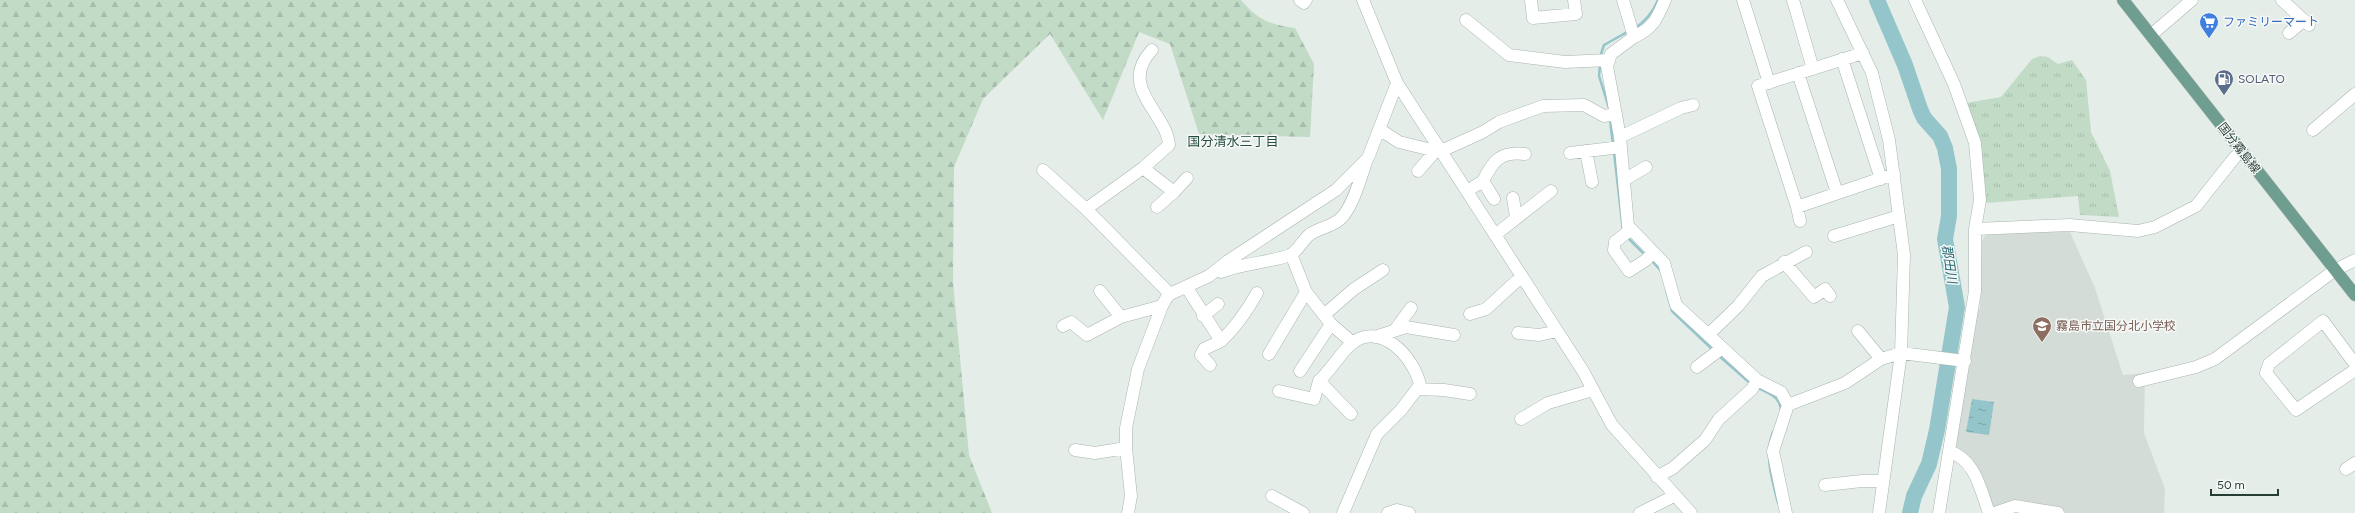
<svg xmlns="http://www.w3.org/2000/svg" width="2355" height="513" font-family="Figtree,'Noto Sans JP',sans-serif">
<style>
.built{fill:#d4dcd8}
.forest{fill:url(#forest-firs)}
.park{fill:url(#park-tufts)}
.water{fill:url(#water-ripples)}
.lines{fill:none;stroke-linecap:round;stroke-linejoin:round}
.stream{stroke:#94c5cb;stroke-width:2.5}
.river{stroke:#94c5cb;stroke-width:16}
.minor-casing{stroke:#a8b5b0;stroke-width:13}
.major-casing{stroke:#c2c9c7;stroke-width:13}
.minor{stroke:#fff;stroke-width:12}
.major{stroke:#6f9d8f;stroke-width:12}
.labels{text-anchor:middle;stroke-width:3;stroke-linejoin:round;paint-order:stroke}
.shop-label{font-size:12px;fill:#366cbe;stroke:#f6f9f7;text-anchor:start}
.service-label{font-size:12px;fill:#4e5e75;stroke:#f6f9f7;text-anchor:start}
.street-label{font-size:12px;fill:#263d36;stroke:#f6f9f7}
.education-label{font-size:12px;fill:#785e54;stroke:#f6f9f7;text-anchor:start}
.neighbourhood-label{font-size:13px;fill:#244d41;stroke:#f6f9f7}
.water-label{font-size:13px;font-style:italic;fill:#276972;stroke:#f6f9f7}
</style>
<defs>
<pattern id="forest-firs" width="22" height="20" patternUnits="userSpaceOnUse"><rect width="22" height="20" fill="#c1dbc7"/><path d="M5 1l3.5 6h-7zM16 11l3.5 6h-7z" fill="#a6bdac"/></pattern>
<pattern id="park-tufts" width="24" height="20" patternUnits="userSpaceOnUse"><rect width="24" height="20" fill="#c1dbc7"/><path d="M3 7l-1-3M5 7V3M7 7l1-3M15 17l-1-3M17 17v-4M19 17l1-3" fill="none" stroke="#a6bdac"/></pattern>
<pattern id="water-ripples" width="26" height="14" patternUnits="userSpaceOnUse"><rect width="26" height="14" fill="#94c5cb"/><path d="M2 4q2-2 4 0t4 0M15 11q2-2 4 0t4 0" fill="none" stroke="#79a1a6"/></pattern>
</defs>
<rect width="100%" height="100%" fill="#e5ede9"/>
<path class="built" d="M2069 230 2095 288 2123 375 2145 373 2144 433 2165 489 2164 513H2068L2015 504 1992 512 1955 451 1974 314 1980 309 1982 241 1986 234Z"/>
<path class="forest" d="M0 0H1241C1258 20 1270 25 1295 28L1314 64 1310 137 1199 134 1170 44 1139 32 1103 120 1050 34 983 99 954 167 953 282 969 455 992 513H0Z"/>
<path class="park" d="M2040 56 2048 57 2058 64 2072 60 2086 80 2091 132 2110 171 2119 217 2080 215 2078 196 1986 203 1980 141 1966 103 2001 97 2032 59Z"/>
<path class="water" d="M1972 399 1994 402 1989 435 1966 432Z"/>
<g class="lines">
<path class="stream" d="M1635 28C1646 21 1653 12 1658 0
M1600 57 1604 45 1629 31
M1600 64 1599 76 1609 108
M1610 119 1613 145
M1614 152 1623 231
M1627 237 1646 256
M1651 260 1661 271
M1666 290 1672 311 1713 350
M1718 355 1750 383
M1756 387C1768 393 1780 396 1781 410
M1773 432C1764 455 1772 479 1778 503"/>
<path class="river" d="M1877 0 1905 65 1920 109 1924 118 1940 136 1945 148 1949 169V216L1945 239 1957 307 1937 430 1929 464 1914 496 1910 513"/>
<g class="minor-casing">
<path id="minor" d="M1300 0 1304 3 1306 0
M1363 0 1397 83 1583 371 1612 425 1691 513
M1531 0 1533 18 1576 14 1574 0
M1623 0 1634 37 1611 54 1607 66 1620 137 1628 226 1664 263 1676 305 1757 380
M1743 0 1769 83
M1793 0 1813 69
M1837 0 1872 73 1889 140 1904 255 1901 353 1879 513
M1915 0 1954 84 1975 143 1980 200 1975 229V291L1939 513
M2282 0 2309 25
M1466 20 1509 55 1565 62 1609 60
M2289 33 2304 20
M2151 35 2192 0
M1634 37C1653 28 1657 19 1665 0
M1863 53 1758 86 1797 207 1894 174
M1842 59 1881 179
M1798 73 1837 193
M1379 129 1399 142 1436 151
M2313 130 2355 94
M1620 137 1681 108 1693 105
M1441 151 1483 132 1499 122 1543 106 1584 105 1604 116 1616 114
M1586 151 1592 182
M1570 153 1621 147
M1143 168 1174 192 1157 207
M1043 170 1086 209 1170 294
M1418 171 1439 147
M1624 180 1646 167
M1483 181C1493 161 1500 151 1525 154
M1467 191 1483 181 1494 199
M1174 192 1187 178
M1513 198 1516 217
M1797 207 1800 221
M1086 209 1143 168 1169 145C1167 113 1117 87 1152 50
M1975 229 2070 225 2138 231 2155 227 2196 206 2235 157 2241 152
M1630 230 1615 242 1614 250 1629 271 1646 260 1653 252
M1495 235 1551 191
M1834 236 1899 216
M1291 254 1306 292 1331 324 1353 343
M1784 262 1814 297 1825 289 1830 296
M1221 272C1243 263 1268 263 1290 255 1297 252 1303 240 1309 235 1319 228 1330 227 1339 220 1352 210 1361 177 1366 162
M1187 288 1221 341C1236 327 1247 311 1257 293
M1100 291 1121 317
M1470 314 1486 309 1522 276
M1324 315 1354 289 1383 270
M1203 316 1218 304
M1063 326 1071 322 1087 335 1121 317 1162 306
M1395 330 1411 308
M1858 331 1881 359
M1518 333 1539 335 1557 331
M1708 335 1738 306 1762 276 1806 252
M1375 337 1406 327 1454 335
M1269 354 1306 292
M2355 364 2323 321 2269 364 2266 373 2296 410 2355 370
M1210 365 1201 355 1204 349 1221 341
M1697 367 1722 348
M1300 371 1331 324
M2139 381 2196 367 2215 359 2335 270 2355 260
M1417 389 1444 390 1470 394
M1279 391 1314 399 1319 381
M1521 419 1548 403 1593 390
M1075 450 1095 453 1126 448
M1949 451C1976 461 1980 488 1989 513
M2346 469 2355 463
M1657 477 1673 468 1705 440 1719 419 1752 389 1757 380 1781 392 1788 405 1845 383 1881 359 1901 353 1965 361
M1825 485 1862 481H1883
M1272 496 1303 513
M1128 513 1131 496 1126 448V428L1138 369 1162 306 1167 297 1170 294 1209 276 1228 261 1336 190 1368 158 1397 83
M1343 513 1377 434 1401 410 1420 385C1414 357 1380 320 1351 344 1339 355 1331 370 1319 381L1351 414
M1388 513 1397 510 1409 513
M1640 513 1674 496
M1786 513 1773 451 1788 405
M1995 513 2015 506 2058 513"/>
</g>
<g class="major-casing">
<path id="major" d="M2123 0 2355 295"/>
</g>
<use href="#minor" class="minor"/>
<use href="#major" class="major"/>
</g>
<defs>
<g id="supermarket-pin" transform="scale(1)"><path d="M0 17L-7.5 6A9.5 9.5 0 1 1 7.5 6Z" fill="#3f7fe0" stroke="#f6f9f7"/><path d="M-6-5.5h2.5l.6 2H6L4.5 2H-2.5L-4.4-4H-6ZM-1.5 3.2a1.3 1.3 0 1 0 .1 0ZM3 3.2a1.3 1.3 0 1 0 .1 0Z" fill="#fff"/></g>
<g id="fuel-pin" transform="scale(1)"><path d="M0 17L-7.5 6A9.5 9.5 0 1 1 7.5 6Z" fill="#5c6f8a" stroke="#f6f9f7"/><path d="M-5.5-6h7V0h2V4h1.3V-2.5L3-4.5l.8-.8L6-3V5H2.5V1h-1V6h-7ZM-4.2-4.7v3.2H.2V-4.7Z" fill="#fff"/></g>
<g id="school-pin" transform="scale(1)"><path d="M0 17L-7.5 6A9.5 9.5 0 1 1 7.5 6Z" fill="#8d6e63" stroke="#f6f9f7"/><path d="M0-5L7-2L0 1L-7-2ZM-4 1L0 2.5L4 1V4Q0 6-4 4Z" fill="#fff"/></g>
</defs>
<g fill-rule="evenodd">
<use href="#supermarket-pin" x="2209" y="22"/>
<use href="#fuel-pin" x="2224" y="79"/>
<use href="#school-pin" x="2042" y="326"/>
</g>
<g class="labels">
<g class="shop-label">
<text x="2223" y="26">ファミリーマート</text>
</g>
<g class="service-label">
<text x="2238" y="83">SOLATO</text>
</g>
<g class="street-label">
<text transform="translate(2239 148) rotate(52)" y="4">国分霧島線</text>
</g>
<g class="education-label">
<text x="2056" y="330">霧島市立国分北小学校</text>
</g>
<g class="neighbourhood-label">
<text x="1233" y="146">国分清水三丁目</text>
</g>
<g class="water-label">
<text transform="translate(1950 264) rotate(81)" y="5">郡田川</text>
</g>
</g>
<path d="M2211 489v6h67v-6" fill="none" stroke="#263d36" stroke-width="2"/>
<text x="2217" y="489" font-size="12" fill="#263d36" stroke="#f6f9f7" stroke-width="3" paint-order="stroke">50 m</text>
</svg>
